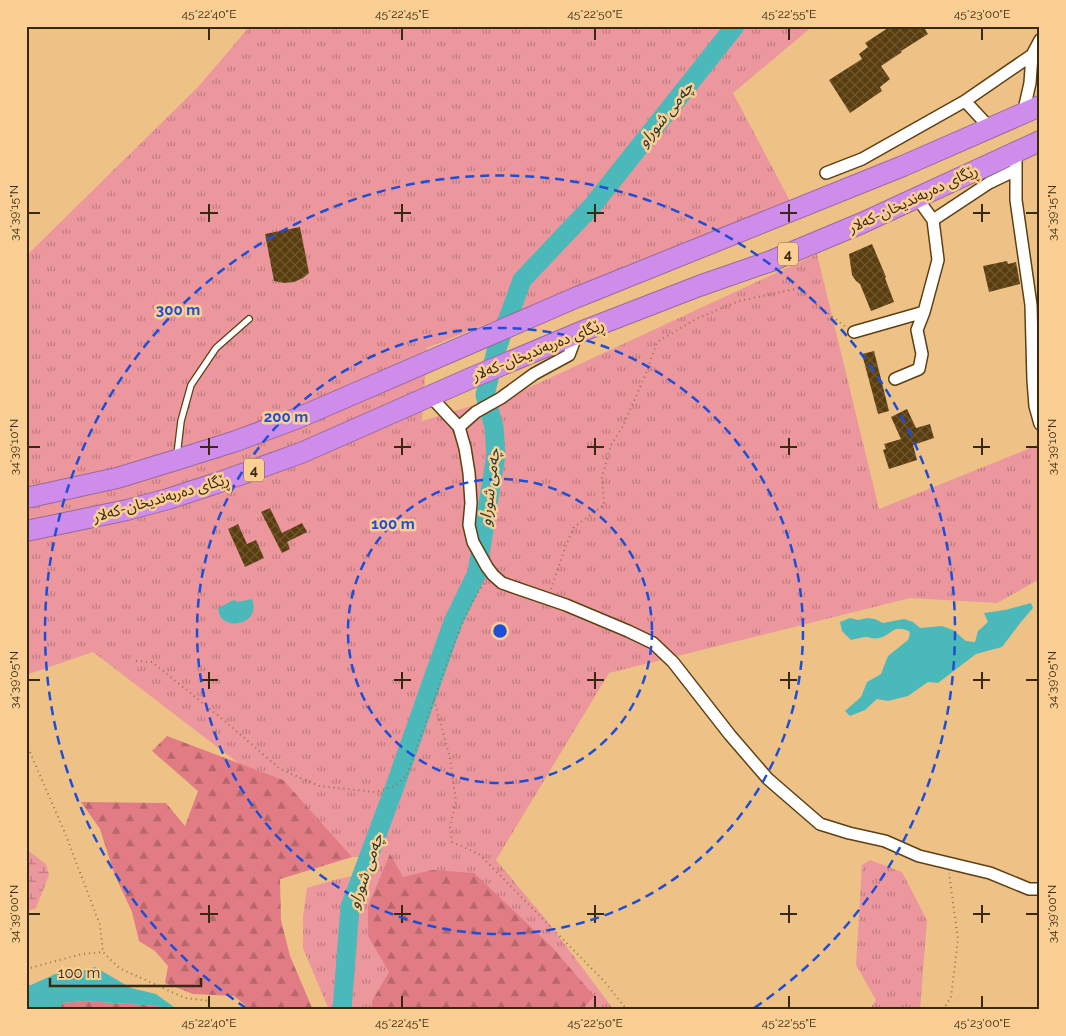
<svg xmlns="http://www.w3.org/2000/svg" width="1066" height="1036" font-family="Raleway,'Noto Sans Arabic',sans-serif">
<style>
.grass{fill:url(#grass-tufts)}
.forest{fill:url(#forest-firs)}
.wetland{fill:url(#wetland-marsh)}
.water{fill:#4bb9b9}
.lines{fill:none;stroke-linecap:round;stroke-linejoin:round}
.river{stroke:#4bb9b9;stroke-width:19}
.building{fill:url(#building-cross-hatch)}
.lane-casing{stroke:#5d4011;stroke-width:8}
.street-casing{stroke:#5d4011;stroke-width:14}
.highway-casing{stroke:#9a699e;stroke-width:22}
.path{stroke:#92744a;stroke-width:2;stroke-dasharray:1 4;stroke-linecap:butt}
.lane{stroke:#fff;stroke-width:5.5}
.street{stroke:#fff;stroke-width:11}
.highway{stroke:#ce8ceb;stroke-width:20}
.ticks{fill:none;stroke:#392910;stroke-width:2}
.ring{fill:none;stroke:#1d4ed8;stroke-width:2.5;stroke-dasharray:9 6}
.labels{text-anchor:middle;stroke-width:5;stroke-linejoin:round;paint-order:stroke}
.shield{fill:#fbcf93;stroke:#735b37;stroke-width:1}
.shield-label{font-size:14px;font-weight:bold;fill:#392910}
.street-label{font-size:15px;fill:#392910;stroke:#fbcf93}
.water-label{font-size:16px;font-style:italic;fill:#1c3534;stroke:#fbcf93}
.centre{fill:#1d4ed8;stroke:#fbcf93;stroke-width:2.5}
.ring-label{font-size:15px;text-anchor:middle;font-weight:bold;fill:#1d4ed8;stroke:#fbcf93;stroke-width:5;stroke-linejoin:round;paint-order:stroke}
.neatline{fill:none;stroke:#392910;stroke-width:2}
.ticks-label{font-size:12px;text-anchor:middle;fill:#392910}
</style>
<defs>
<pattern id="grass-tufts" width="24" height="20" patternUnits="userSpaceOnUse" patternTransform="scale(1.25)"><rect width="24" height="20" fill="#eb979d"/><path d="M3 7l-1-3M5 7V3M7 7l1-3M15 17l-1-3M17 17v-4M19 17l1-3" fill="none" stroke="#bf7b7f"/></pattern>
<pattern id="forest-firs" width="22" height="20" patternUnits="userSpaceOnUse" patternTransform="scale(1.25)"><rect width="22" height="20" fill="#e17c85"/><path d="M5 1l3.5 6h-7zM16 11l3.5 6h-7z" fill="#b7666b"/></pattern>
<pattern id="wetland-marsh" width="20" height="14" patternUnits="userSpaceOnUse" patternTransform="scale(1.25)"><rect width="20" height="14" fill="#eb979d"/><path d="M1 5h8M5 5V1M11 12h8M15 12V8" fill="none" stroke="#bf7b7f"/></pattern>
<pattern id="building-cross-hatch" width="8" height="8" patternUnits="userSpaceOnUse" patternTransform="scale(1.25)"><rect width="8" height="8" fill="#5a3d0e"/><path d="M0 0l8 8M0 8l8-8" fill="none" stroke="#6f5730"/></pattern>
</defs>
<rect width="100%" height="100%" fill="#eec287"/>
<path class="grass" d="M250 26H813L733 93 790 201 427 348 422 421 524 390 817 254 879 509 1040 444V579L997 603 910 598 609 673 496 860 548 922 614 1010H329L303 948V916L307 888 334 880 372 872 375 864 365 857H352L280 879 259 779 93 652 26 675V256L198 87Z
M870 860 902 872 927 920 920 1010H869L876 1000 856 965 862 865Z"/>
<path class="forest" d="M167 736 283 780 352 857 280 879 281 920 290 956 313 1010H251L234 996 193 994 165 983 168 966 155 951 139 941 132 912 114 873 100 829 81 802 166 803 185 826 198 791 152 751Z
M390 854 403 877 432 870 474 873 552 947 594 996 582 1010H372V1001L389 972 368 936V906Z
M83 1001 158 1006 162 1010H59L62 1003Z"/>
<path class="wetland" d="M26 849 46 864 49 875 36 908 26 912Z"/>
<path class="water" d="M252 599C261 624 228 630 220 616 219 614 219 611 218 608L234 600 238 602Z
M1031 603 1033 608 1021 622 1002 647 976 654 938 683 928 682 908 696 888 701 877 699 865 710 850 716 845 711 861 697 867 682 881 674 888 656 908 640 910 634 909 631C891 624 893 635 879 638 875 639 871 638 867 637 862 637 856 639 851 640L842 631 840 622 850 618 858 620 867 618 875 619 883 623 904 619 913 622 920 628 942 626 953 630 966 641 975 642 978 631 988 622 984 613 1005 610Z
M95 967 131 988 156 994 178 1010H162L158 1006 83 1001 63 1003 59 1010H26V985H31L62 971 76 973Z"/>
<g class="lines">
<path class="river" d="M342 1010 350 907 395 786 453 622 477 573 496 455 494 427 485 395 496 351 522 280 593 205 735 26"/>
</g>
<path class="building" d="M891 26H923L928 34 901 51 902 52 881 66 890 79 880 87 882 91 850 113 829 80 862 59 859 54 868 47 865 43Z
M300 227 309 273 303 278 294 282 284 283 274 281 265 234Z
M872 244 886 277 885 278 894 302 871 311 860 284 856 281 852 275 849 254Z
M1007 261 1008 264 1016 262 1020 284 989 292 983 266Z
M874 351 889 411 878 414 862 354Z
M907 409 916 428 930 424 934 438 913 445 917 460 889 469 883 450 886 449 884 444 901 439 891 417Z
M270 508 282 533 302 523 307 532 287 542 290 549 282 553 261 512Z
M238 524 247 544 256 540 264 558 245 567 228 529Z"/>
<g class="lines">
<g class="lane-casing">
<path id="lane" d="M177 455 181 421 191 385 216 348 249 319"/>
</g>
<g class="street-casing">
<path id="street" d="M965 101 1032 55
M1023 114 1030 83 1032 55 1040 40
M1016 152V200L1031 305 1033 380 1035 406 1040 424
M826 173 862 159 965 101 990 128
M933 220 989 183 1016 170
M854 332 924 312 938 260 933 220 917 198
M895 379 919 369 922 354 917 330 924 312
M430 396 459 427 465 448 469 473 471 503 469 525 473 542 487 567 493 575 502 583 566 605 628 631 653 643 673 662 730 735 768 779 820 824 849 833 885 841 919 856 990 873 1029 889H1040
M459 427 476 412 501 398 534 374 569 355 577 334"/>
</g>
<g class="highway-casing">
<path id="highway" d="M26 498 117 478 176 460 236 441 298 418 575 298 903 166 1040 106
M26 531 127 510 168 499 217 483 301 453 471 378 588 329 699 286 771 261 862 223 1040 141"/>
</g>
<path class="path" d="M551 589 566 545 574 527 604 505 602 477 611 445 623 426 645 376 657 342 696 319 739 301 800 288 817 305 846 327
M136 661 152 662 226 722 280 769 319 786 375 792 395 786 407 775C420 739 433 702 446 666 455 642 469 600 486 582
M434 700 450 758 456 801 450 827 452 842 479 854 604 981 627 1010
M26 743 65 833 100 925 103 952
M26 969 82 954 103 952 119 968 185 998 209 1001
M943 1010 951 997 958 939 949 873"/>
<use href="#lane" class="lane"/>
<use href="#street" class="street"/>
<use href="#highway" class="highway"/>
</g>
<path class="ticks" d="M209 28V40M402 28V40M595 28V40M789 28V40M982 28V40M209 204V222M402 204V222M595 204V222M789 204V222M982 204V222M28 213H40M200 213H218M394 213H411M587 213H604M780 213H797M973 213H990M1026 213H1038M209 438V455M402 438V455M595 438V455M789 438V455M982 438V455M28 447H40M200 447H218M394 447H411M587 447H604M780 447H797M973 447H990M1026 447H1038M209 672V689M402 672V689M595 672V689M789 672V689M982 672V689M28 680H40M200 680H218M394 680H411M587 680H604M780 680H797M973 680H990M1026 680H1038M209 905V923M402 905V923M595 905V923M789 905V923M982 905V923M28 914H40M200 914H218M394 914H411M587 914H604M780 914H797M973 914H990M1026 914H1038M209 996V1008M402 996V1008M595 996V1008M789 996V1008M982 996V1008"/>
<g class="ring">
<circle cx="500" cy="631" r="152"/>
<circle cx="500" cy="631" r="303"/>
<path d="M246 1008A455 455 0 1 1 754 1008"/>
</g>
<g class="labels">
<g class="shield">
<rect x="778" y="242.5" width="20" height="23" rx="4"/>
<rect x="244" y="458.5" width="20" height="23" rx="4"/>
</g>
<g class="shield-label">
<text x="788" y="259">4</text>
<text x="254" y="475">4</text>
</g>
<g class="street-label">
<text transform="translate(913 199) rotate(-25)" y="5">ڕێگای دەربەندیخان-کەلار</text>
<text transform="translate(538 350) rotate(-22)" y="5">ڕێگای دەربەندیخان-کەلار</text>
<text transform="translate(161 498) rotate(-16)" y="5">ڕێگای دەربەندیخان-کەلار</text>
</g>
<g class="water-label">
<text transform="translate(665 114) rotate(-51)" y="6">چەمی شوراو</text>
<text transform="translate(489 487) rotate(-83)" y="6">چەمی شوراو</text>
<text transform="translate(365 871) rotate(-71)" y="6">چەمی شوراو</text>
</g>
</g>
<circle cx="500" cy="631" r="8" class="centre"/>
<g class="ring-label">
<text x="178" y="315">300 m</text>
<text x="286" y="422">200 m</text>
<text x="393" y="529">100 m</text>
</g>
<rect width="1066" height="1036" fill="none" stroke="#fbcf93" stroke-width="55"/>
<path d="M50 978v8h151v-8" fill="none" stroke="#392910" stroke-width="2.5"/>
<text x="58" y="978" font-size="15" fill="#392910" stroke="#fbcf93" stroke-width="4" paint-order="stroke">100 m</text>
<rect x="28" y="28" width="1010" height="980" class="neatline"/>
<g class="ticks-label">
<text x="209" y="18">45°22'40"E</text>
<text x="402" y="18">45°22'45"E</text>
<text x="595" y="18">45°22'50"E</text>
<text x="789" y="18">45°22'55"E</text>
<text x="982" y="18">45°23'00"E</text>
<text transform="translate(14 213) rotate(-90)" y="4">34°39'15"N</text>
<text transform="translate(1052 213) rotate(-90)" y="4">34°39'15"N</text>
<text transform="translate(14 447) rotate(-90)" y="4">34°39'10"N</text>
<text transform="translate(1052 447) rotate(-90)" y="4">34°39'10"N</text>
<text transform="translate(14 680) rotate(-90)" y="4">34°39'05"N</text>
<text transform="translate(1052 680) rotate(-90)" y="4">34°39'05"N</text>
<text transform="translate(14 914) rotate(-90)" y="4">34°39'00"N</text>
<text transform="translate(1052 914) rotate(-90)" y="4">34°39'00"N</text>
<text x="209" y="1027">45°22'40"E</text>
<text x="402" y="1027">45°22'45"E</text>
<text x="595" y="1027">45°22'50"E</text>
<text x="789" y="1027">45°22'55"E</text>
<text x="982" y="1027">45°23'00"E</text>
</g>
</svg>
